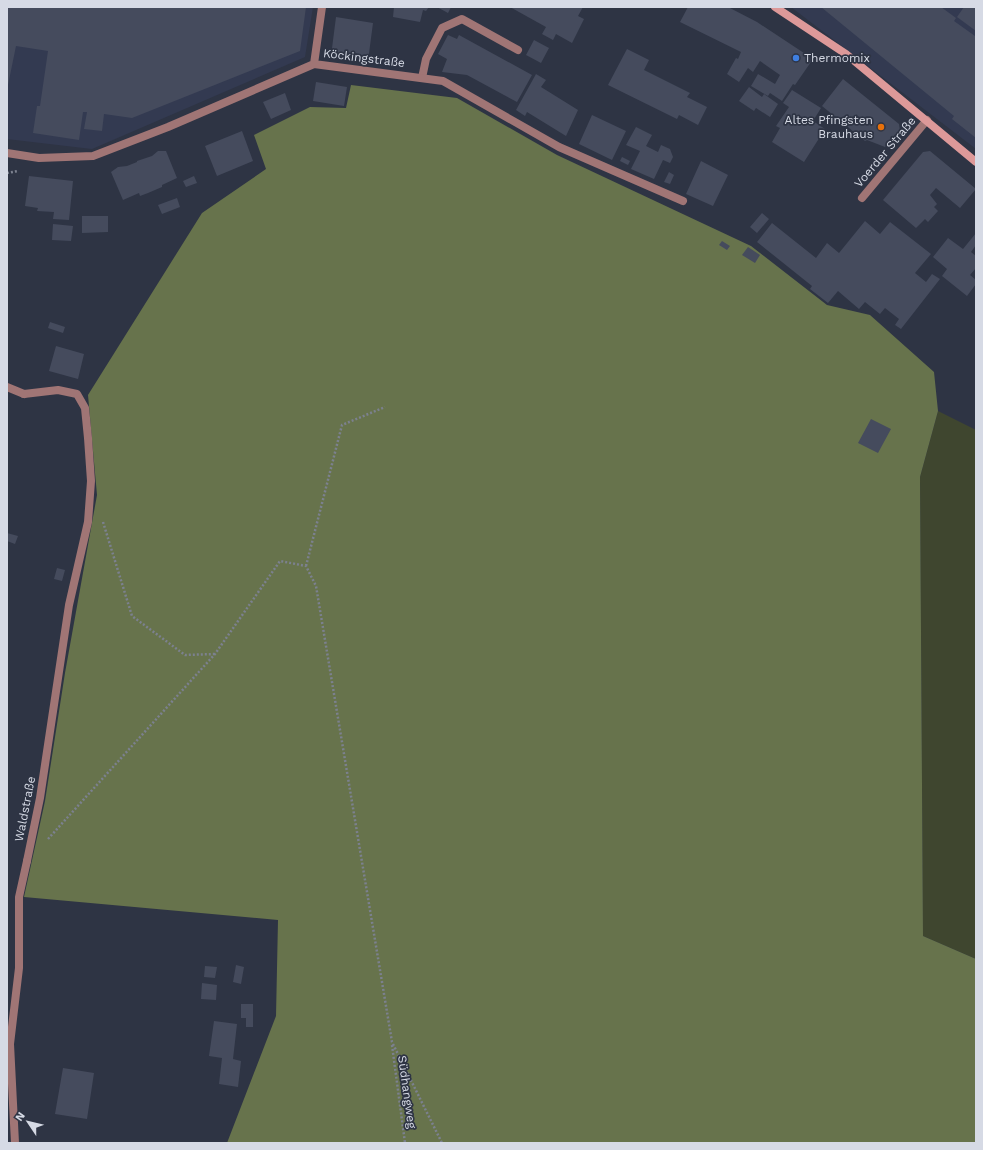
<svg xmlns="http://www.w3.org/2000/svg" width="983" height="1150" font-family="'Work Sans',sans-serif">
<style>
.built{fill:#333a51}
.green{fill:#3f462f}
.forest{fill:#67734c}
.building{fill:#454b5d}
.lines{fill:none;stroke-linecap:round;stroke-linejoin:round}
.path{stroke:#7c818f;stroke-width:2.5;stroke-dasharray:2 2;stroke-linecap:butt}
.lane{stroke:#a07575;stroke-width:8}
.street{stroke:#a07575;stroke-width:8}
.secondary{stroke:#d99;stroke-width:8}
.shop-dot{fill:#3f7fe0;stroke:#2e3444;stroke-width:1.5}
.food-dot{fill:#e8710a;stroke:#2e3444;stroke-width:1.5}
.labels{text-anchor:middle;stroke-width:3.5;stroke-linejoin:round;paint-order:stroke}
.street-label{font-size:12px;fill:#d6dae5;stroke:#2e3444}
.poi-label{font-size:12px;fill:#d6dae5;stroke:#2e3444;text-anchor:start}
</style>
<rect width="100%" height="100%" fill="#2e3444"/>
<path class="built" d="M7 7H313L305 57 92 149 7 139Z
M791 7H976V149Z"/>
<path class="green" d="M938 411 976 430V959L923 936 920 477Z"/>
<path class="forest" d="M351 85 457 98 557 155 751 246 827 305 870 315 934 372 938 411 920 477 923 936 976 959V1143H227L276 1016 278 920 24 897 45 801 65 673 97 495 88 395 202 213 266 169 254 135 310 107 346 108Z"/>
<path class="building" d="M7 7H306L300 51 132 118 104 114 102 131 84 129 87 112H83L79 140 33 133 37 106H40L48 51 16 46 7 90Z
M394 7H429L426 11 423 10 420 22 393 17Z
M437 7H451L448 13Z
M510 7H583L578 16 584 19 572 43 556 34 553 40 542 34 546 27Z
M688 7H728L757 22 813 59 795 85 793 84 782 101 770 93 768 96 751 86 758 74 775 84 780 75 760 61 753 72 748 68 739 82 727 74 736 58 738 59 741 52 680 22Z
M821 7H941L956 18 954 21 975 36 976 34V138L952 119 954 116Z
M964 7H976V31L957 17Z
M336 17 373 23 368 61 331 56Z
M448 35 457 39 459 35 532 75 517 102 467 75 442 72 447 59 438 54Z
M534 40 549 48 541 63 526 55Z
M627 49 649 60 644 70 690 93 687 97 707 107 698 125 679 115 677 119 608 85Z
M536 74 546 80 541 87 578 110 566 136 527 112 525 116 516 110Z
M843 79 899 124 900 131 885 147 867 140 865 141 822 106Z
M316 82 347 87 344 106 313 101Z
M749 87 762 97 764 94 778 104 770 117 756 108 754 111 739 101Z
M792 90 821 108 813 121 825 129 804 162 772 142 780 128 776 126 789 107 783 103Z
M285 93 291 110 271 119 263 102Z
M592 115 626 131 612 160 579 144Z
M636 127 652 135 646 146 658 152 661 145 670 149 673 157 670 163 663 160 654 179 631 169 640 151 626 145Z
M242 131 253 161 217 176 205 146Z
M158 151H166L177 178 162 185V187L148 193 140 196 139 193 123 200 111 172 118 167 127 166 137 162V161L152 156Z
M930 151 976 189 960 208 936 188 930 195 937 204 934 207 938 211 928 222 925 219 916 228 883 200 923 152Z
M622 157 630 161 628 165 620 161Z
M701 161 728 175 713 206 686 194Z
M669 172 674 175 670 184 664 182Z
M29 176 73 181 69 220 53 219 54 212 37 211 38 208 25 206Z
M194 176 197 183 186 187 183 181Z
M177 198 180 207 162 214 158 205Z
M762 213 769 219 757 233 750 227Z
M82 216H108V232L82 233Z
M865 221 880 234 890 222 931 254 915 273 926 282 932 274 940 279 901 329 895 325 899 319 885 308 880 314 865 302 859 309 838 291 828 303 810 289 812 286 757 242 772 223 816 258 827 243 839 253Z
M53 224 73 226 71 241 52 240Z
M976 233V245L971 252 976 256V268L970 275 976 280V284L967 296 942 276 947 269 933 257 948 238 963 249Z
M722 241 730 246 727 250 719 245Z
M748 247 760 255 755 263 742 255Z
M50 322 65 327 63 333 48 328Z
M56 346 84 354 78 379 49 371Z
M871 419 891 429 878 453 858 443Z
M7 533 18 536 15 544 7 541Z
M57 568 65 570 62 581 54 579Z
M236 965 244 967 241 984 233 982Z
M205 966 217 967 215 978 204 977Z
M202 983 217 985 216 1000 201 999Z
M241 1004H253V1027H246V1018H241Z
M214 1021 237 1024 233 1059 241 1061 238 1087 219 1084 222 1058 209 1056Z
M63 1068 94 1073 87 1119 55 1114Z"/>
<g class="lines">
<path class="path" d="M7 173 18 171
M103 522 132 616 185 655 215 654
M306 566 342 425 385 407
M48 839 215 654 280 561 306 566 316 586 392 1042 442 1143
M392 1045 405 1143"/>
<path class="lane" d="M422 78 426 59 442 28 462 19 518 50
M862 198 927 120
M24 394 58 390 77 394 85 408 88 438 91 481 88 522 69 605 40 798 27 861"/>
<path class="street" d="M314 64 322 7
M7 153 39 158 93 156 168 127 314 64 443 81 559 147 683 201
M7 387 24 394
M15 1143 10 1044 19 968V897L27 861"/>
<path class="secondary" d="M775 7 846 54 976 162"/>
</g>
<circle class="shop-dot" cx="796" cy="58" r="4"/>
<circle class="food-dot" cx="881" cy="127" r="4"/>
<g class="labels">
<g class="street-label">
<text transform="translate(364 58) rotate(7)" y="4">Köckingstraße</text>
<text transform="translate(885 152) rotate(-50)" y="4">Voerder Straße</text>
<text transform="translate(25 809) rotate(-79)" y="4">Waldstraße</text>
<text transform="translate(407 1092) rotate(82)" y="4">Südhangweg</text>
</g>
<g class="poi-label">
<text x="804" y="62">Thermomix</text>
<text x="873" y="124" text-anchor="end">Altes Pfingsten<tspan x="873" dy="14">Brauhaus</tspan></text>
</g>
</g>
<rect width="983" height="1150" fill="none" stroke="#d6dae5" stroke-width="16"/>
<g transform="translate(28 1122) rotate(305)" stroke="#2e3444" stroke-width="3" paint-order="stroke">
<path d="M0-3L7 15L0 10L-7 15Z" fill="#d6dae5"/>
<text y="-6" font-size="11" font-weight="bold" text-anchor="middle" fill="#d6dae5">N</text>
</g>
</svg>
